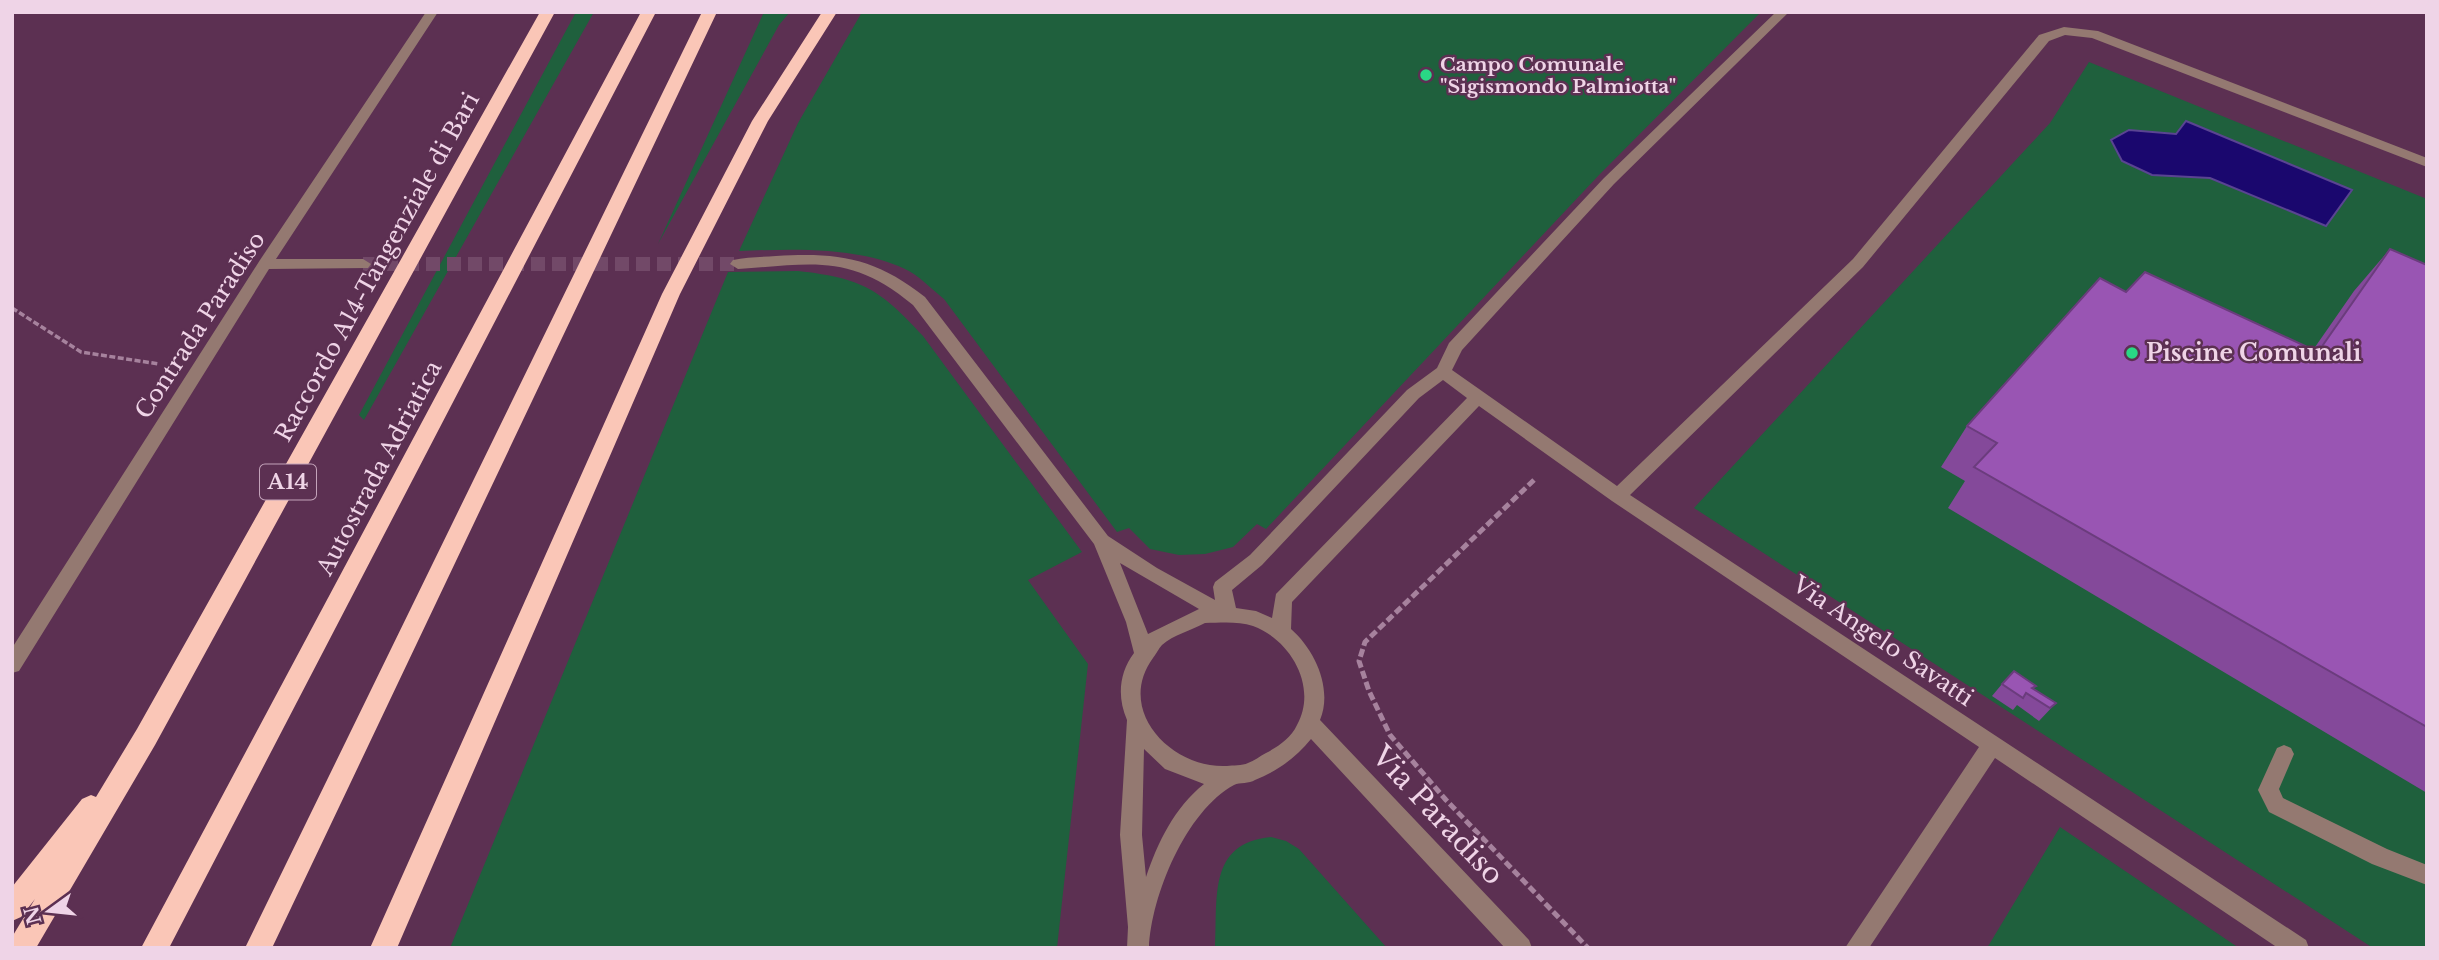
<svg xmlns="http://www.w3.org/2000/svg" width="2439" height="960" font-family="'Libre Baskerville',serif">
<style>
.green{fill:#1f603d}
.water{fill:#1a076e;stroke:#5a4492;stroke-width:2}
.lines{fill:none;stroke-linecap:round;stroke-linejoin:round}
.minor-tunnel{stroke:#724968;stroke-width:14;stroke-dasharray:14 7;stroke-linecap:butt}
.path-far1{stroke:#a6829d;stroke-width:3.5;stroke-dasharray:6 2.5;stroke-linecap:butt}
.path{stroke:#a6829d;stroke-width:5;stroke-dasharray:8 3.5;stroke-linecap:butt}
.minor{fill:#947971;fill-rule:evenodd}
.highway{fill:#fac6b7;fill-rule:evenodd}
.wall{fill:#84499a}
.building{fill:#9955b3;stroke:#6b3c7d;stroke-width:2}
.poi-dot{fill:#29d885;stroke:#5c3052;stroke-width:2.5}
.labels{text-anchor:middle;stroke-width:5;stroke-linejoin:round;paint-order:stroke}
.far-poi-label{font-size:19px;font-weight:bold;fill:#efd4e7;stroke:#5c3052;text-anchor:start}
.shield{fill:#5c3052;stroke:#c3a3ba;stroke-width:2}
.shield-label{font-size:21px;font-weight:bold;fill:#efd4e7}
.street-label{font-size:23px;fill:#efd4e7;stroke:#5c3052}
.poi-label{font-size:23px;font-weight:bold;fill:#efd4e7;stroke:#5c3052;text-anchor:start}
.near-street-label{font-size:28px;fill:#efd4e7;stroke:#5c3052}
</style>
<rect width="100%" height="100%" fill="#5c3052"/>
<path class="green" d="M576 12H594L364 420 359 415Z
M764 12H790L779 25 658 244Z
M862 12H1761L1599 175 1266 529 1257 524 1233 547 1205 554 1179 555 1150 549 1129 528 1117 532 944 299C932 290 919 275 905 269 856 246 792 249 739 251L798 123Z
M2089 62 2427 199V948H2373L1694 508 2050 123Z
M798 271C862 278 880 289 923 336L1082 552 1028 580 1088 664 1057 948H450L728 272Z
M2060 827 2239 948H1987Z
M1271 837 1286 841 1299 849 1387 948H1215C1218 899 1207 843 1271 837Z"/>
<path class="water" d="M2186 121 2352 190 2326 226 2210 178 2152 175 2122 161 2111 140 2129 130 2176 134Z"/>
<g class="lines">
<path class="minor-tunnel" d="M363 264H738"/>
<path class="path-far1" d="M12 308 81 352 159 364"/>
<path class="path" d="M1534 480 1365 642 1359 661 1369 691 1390 735 1446 800 1588 948"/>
<path class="minor" d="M426 12H438L276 259H363L371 264 368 268 269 269 19 671 12 673V648L260 260Z
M1776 12H1789L1614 184 1462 350 1452 370 1617 486 1853 259 2039 35 2064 27 2098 31 2427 158V167L2092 38 2065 35 2049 41 1863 267 1630 495 2306 940 2309 948H2278L1995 758 1869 948H1845L1979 747 1612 501 1479 406 1292 602 1291 629C1315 650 1333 689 1320 720L1529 940 1532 948H1505L1311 739C1296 758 1277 771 1255 780 1249 784 1240 782 1234 785 1186 811 1151 896 1149 948H1127L1128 927 1120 835 1127 720C1117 697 1119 673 1134 653L1126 622 1094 544 913 305C850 253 814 264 738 269L730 264 733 260C746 257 762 257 776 256 838 252 876 258 925 297L1108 536 1157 568 1215 600 1213 587 1215 582 1250 555 1407 390 1437 368 1449 343 1604 178ZM1443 380 1467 398 1276 594 1272 618 1256 611 1236 608 1232 590 1262 565 1419 398ZM1120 563 1199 609 1148 634ZM1205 623C1220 623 1238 621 1253 626 1291 640 1318 687 1297 725 1291 738 1279 746 1266 753 1260 756 1254 761 1248 763 1242 766 1233 765 1227 766 1171 769 1115 710 1153 658 1156 654 1159 648 1162 645 1173 635 1192 630 1205 623ZM1144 749 1165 769 1204 784C1174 808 1158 842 1146 877L1142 835Z
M2284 745 2291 748 2294 754 2279 789 2283 798 2387 849 2427 865V885L2372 864 2269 812 2258 790 2277 748Z"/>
<path class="highway" d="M540 12H555L155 745 36 948H12V937L35 899 21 917 12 921V887L82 799 91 795 96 797 137 729Z
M641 12H656L169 948H141Z
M702 12H717L272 948H245Z
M822 12H837L768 121 680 294 397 948H370L662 294 752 121Z"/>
</g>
<path class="wall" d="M2390 249 2427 265V793L1948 508 1965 481 1941 467 1967 426 2126 292 2313 350 2354 291Z
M2002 684 2033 689 2056 703 2039 721 2017 705 2013 710 1992 696Z"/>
<path class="building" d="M2390 249 2427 265V727L1974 467 1997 443 1967 426 2100 278 2126 292 2145 272 2318 352Z
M2014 671 2036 686 2032 688 2056 703 2050 708 2026 693 2023 698 2002 684Z"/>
<g class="poi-dot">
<circle cx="1426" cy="75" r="7"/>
<circle cx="2132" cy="353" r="7"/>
</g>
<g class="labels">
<g class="far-poi-label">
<text x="1440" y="71">Campo Comunale<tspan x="1440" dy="22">"Sigismondo Palmiotta"</tspan></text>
</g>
<rect class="shield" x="260" y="464.5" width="56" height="35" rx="5"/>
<g class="shield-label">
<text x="288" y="489">A14</text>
</g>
<g class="street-label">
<text transform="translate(377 267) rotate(-61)" y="8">Raccordo A14-Tangenziale di Bari</text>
<text transform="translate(200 325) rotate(-57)" y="8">Contrada Paradiso</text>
<text transform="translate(379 468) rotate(-62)" y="8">Autostrada Adriatica</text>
<text transform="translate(1883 641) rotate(34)" y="8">Via Angelo Savatti</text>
</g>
<g class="poi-label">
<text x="2146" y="361">Piscine Comunali</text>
</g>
<g class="near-street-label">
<text transform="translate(1438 815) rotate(47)" y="10">Via Paradiso</text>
</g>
</g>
<rect width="2439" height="960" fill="none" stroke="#efd4e7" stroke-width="28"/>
<g transform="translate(49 911) rotate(255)" stroke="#5c3052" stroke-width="5" paint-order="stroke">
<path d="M0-5L12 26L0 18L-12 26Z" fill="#efd4e7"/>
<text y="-10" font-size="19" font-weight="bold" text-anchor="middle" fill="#efd4e7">N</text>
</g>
</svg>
